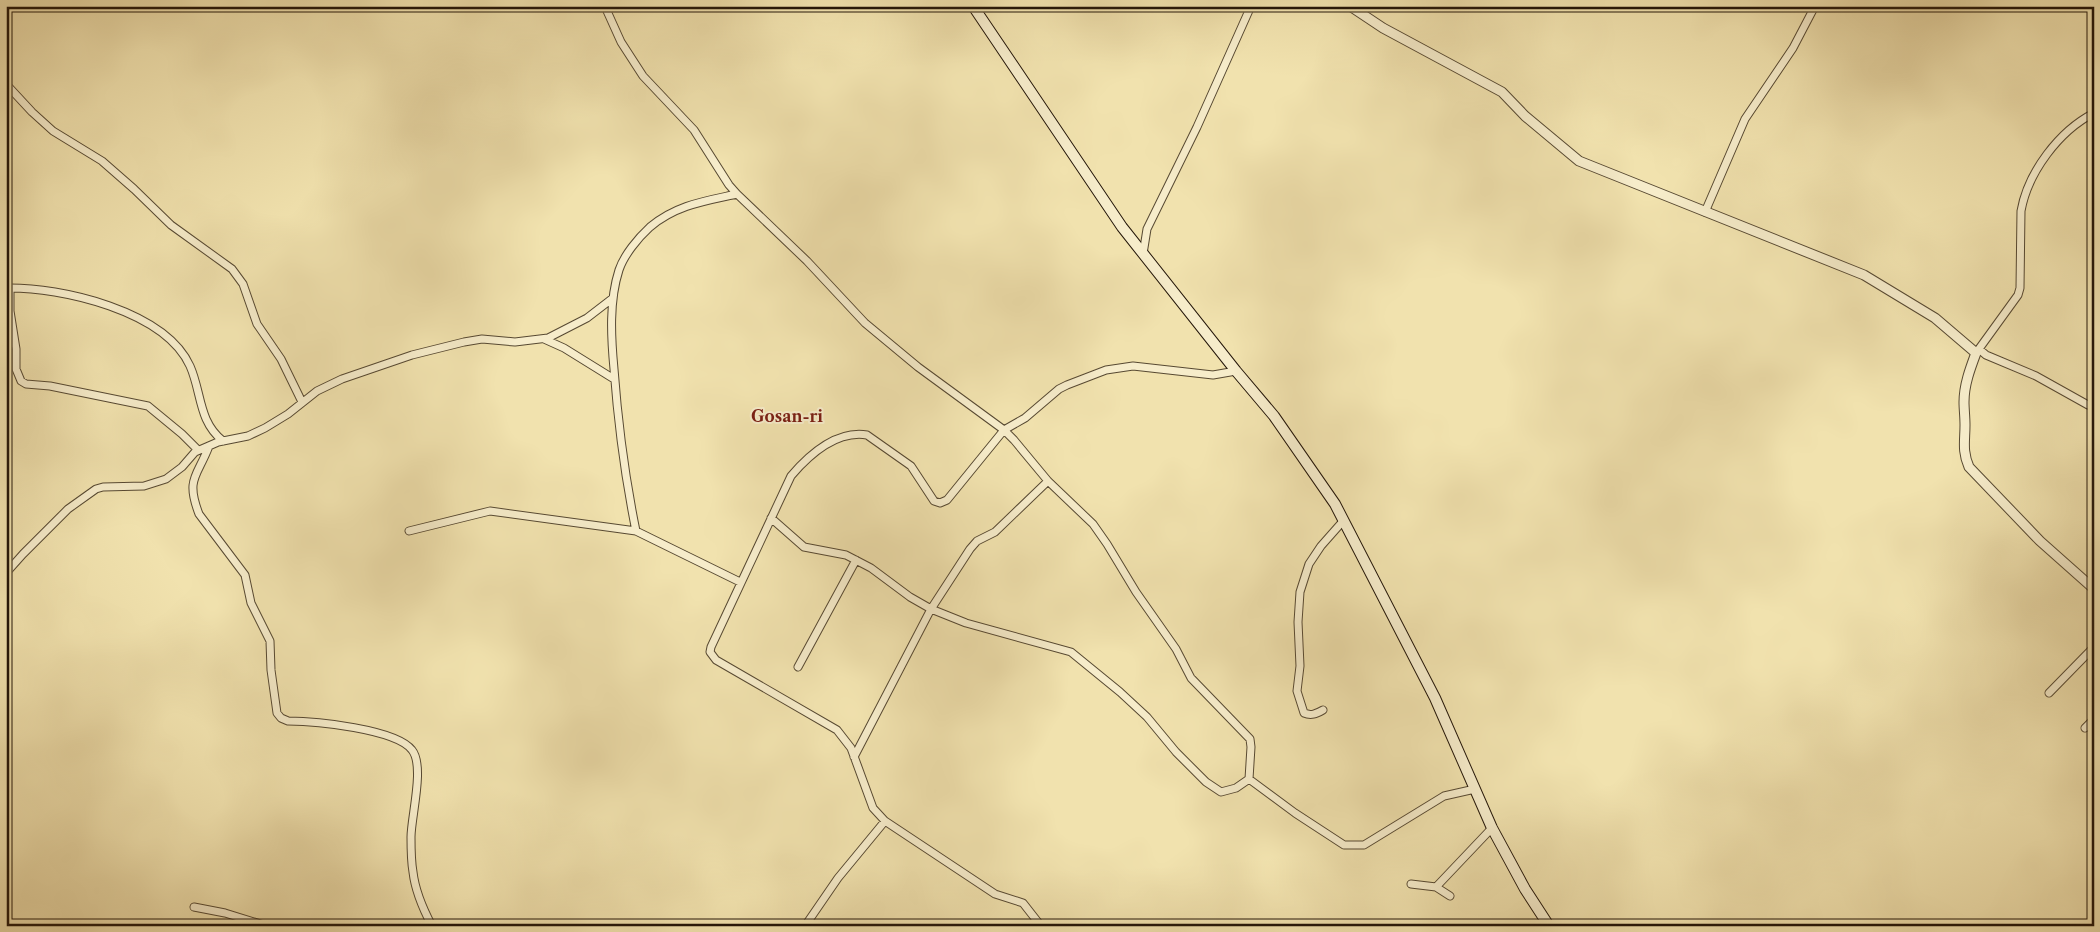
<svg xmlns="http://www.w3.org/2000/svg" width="2100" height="932" font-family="'Libre Caslon Text',serif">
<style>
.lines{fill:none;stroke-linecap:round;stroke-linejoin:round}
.minor-casing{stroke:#574932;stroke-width:9}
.tertiary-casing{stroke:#574932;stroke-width:11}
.secondary-casing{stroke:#241609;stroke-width:12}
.minor{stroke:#f6ecca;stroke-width:7}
.tertiary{stroke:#f6ecca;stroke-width:9}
.secondary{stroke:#f6ecca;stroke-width:10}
.labels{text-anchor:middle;stroke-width:4;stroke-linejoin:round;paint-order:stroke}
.quarter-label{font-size:16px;font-weight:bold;fill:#7a1f14;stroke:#f6ecca}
</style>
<rect width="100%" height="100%" fill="#f1e2ae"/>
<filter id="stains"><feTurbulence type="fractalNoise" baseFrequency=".004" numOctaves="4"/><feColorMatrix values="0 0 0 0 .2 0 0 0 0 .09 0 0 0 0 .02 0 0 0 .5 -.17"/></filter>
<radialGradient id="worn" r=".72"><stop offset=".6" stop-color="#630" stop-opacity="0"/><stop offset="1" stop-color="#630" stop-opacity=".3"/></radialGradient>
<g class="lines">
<g class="minor-casing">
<path id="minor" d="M607 6V11L621 42 643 76 694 130 729 185 737 194 807 261 865 323 918 367 1004 430 1014 440 1048 481 1093 524 1107 544 1136 592 1176 649 1191 678 1250 739 1251 747 1249 779 1236 788 1221 792 1206 782 1176 752 1147 717 1120 692 1071 652 966 623 931 609 910 597 871 568 846 555 804 547 771 518
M6 84 32 112 53 131 102 161 134 189 171 225 232 269 243 284 257 324 281 359 302 402
M1705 212 1745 119 1793 48 1815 6
M1143 254 1147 229 1197 127 1251 6
M6 288C62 287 165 311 190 366 202 393 198 421 223 441
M10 288V311L16 349V369L21 381 26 384 50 386 148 406 182 434 198 450
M544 339 564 348 614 379
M1979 349 1986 355 2036 376 2088 405
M1976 353 2018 295 2020 288 2021 211C2028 172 2059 131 2094 113
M209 446C198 476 185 478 199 514L245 575 251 603 270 641 271 670 277 713 281 718 288 721C315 721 396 729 412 750 425 766 411 817 411 837 411 849 411 861 413 872 415 890 423 909 432 926
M409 531 490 511 636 531 740 582
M636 531C625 477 618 423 614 369 611 337 609 301 619 270 624 255 638 238 650 227 676 205 705 201 737 194
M6 573 23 554 68 509 96 489 103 487 144 486 166 479 182 467 195 452 218 442 248 436 265 428 288 414 317 391 342 379 412 355 464 342 482 339 515 342 548 338 587 318 613 298
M798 667 856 560
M2049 693 2094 647
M1323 710C1316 714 1311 716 1304 713L1297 691 1300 666 1298 622 1300 592 1309 564 1321 546 1344 520
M2085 728 2094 719
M854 757 931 609 970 549 977 541 995 532 1048 481
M1249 779 1295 813 1344 845H1364L1444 796 1475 789
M1411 884 1436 887 1492 828
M1436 887 1450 896
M194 907 225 913 267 926
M805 926 838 878 885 821
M1041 926 1023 903 995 894 885 821 873 808 851 748 837 730 716 660 710 652 711 647 791 476C809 455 836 430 867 435L911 466 934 501 940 503 947 500 1004 430 1025 418 1059 389 1067 385 1106 370 1133 366 1213 375 1236 371"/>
</g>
<g class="tertiary-casing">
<path id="tertiary" d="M1350 6 1383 28 1502 92 1525 116 1579 161 1864 275 1935 318 1976 353C1970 369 1964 385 1964 402 1964 409 1965 417 1965 425 1965 441 1962 451 1969 467L2040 541 2094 589"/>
</g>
<g class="secondary-casing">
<path id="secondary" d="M973 6 1122 227 1236 371 1274 416 1335 504 1435 698 1492 828 1525 889 1549 926"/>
</g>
<use href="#minor" class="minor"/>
<use href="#tertiary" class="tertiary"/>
<use href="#secondary" class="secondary"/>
</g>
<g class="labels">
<g class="quarter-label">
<text x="787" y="422">Gosan-ri</text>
</g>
</g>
<rect width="2100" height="932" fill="none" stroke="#f1e2ae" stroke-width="25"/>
<rect x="8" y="8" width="2085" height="917" fill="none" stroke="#241609" stroke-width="2.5"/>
<rect x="12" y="12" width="2075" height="907" fill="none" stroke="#241609"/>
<rect width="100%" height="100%" filter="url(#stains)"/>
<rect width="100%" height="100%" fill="url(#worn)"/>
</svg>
